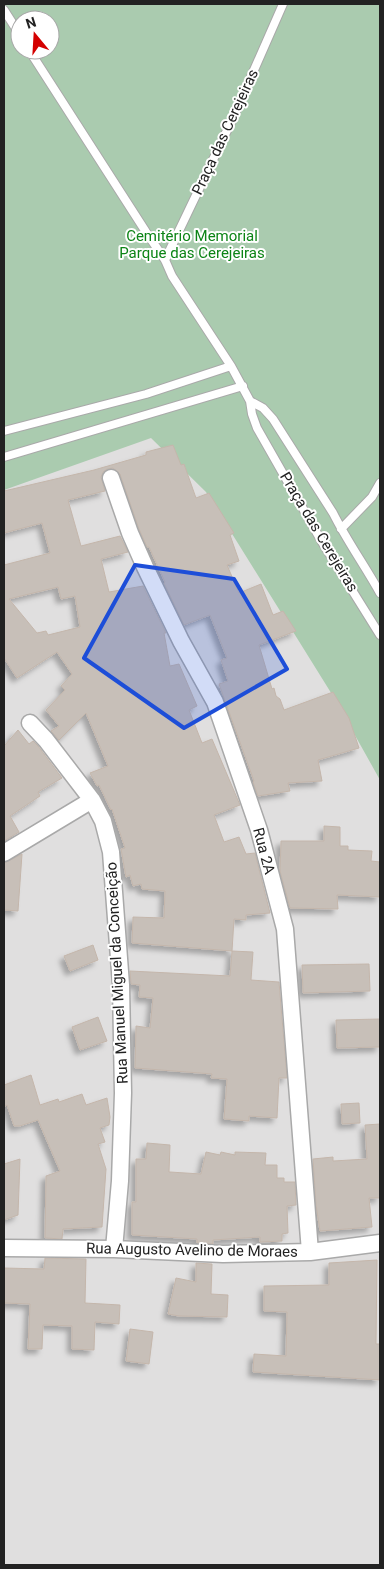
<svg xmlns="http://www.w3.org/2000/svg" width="384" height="1569" font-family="Roboto,sans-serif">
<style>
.residential{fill:#e0dfdf;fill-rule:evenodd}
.cemetery{fill:#aacbaf;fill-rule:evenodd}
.building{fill:#c7bfb8;stroke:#c4b6ab;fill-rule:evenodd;filter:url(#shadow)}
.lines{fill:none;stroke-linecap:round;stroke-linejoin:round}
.service-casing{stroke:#a9a9a9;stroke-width:10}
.minor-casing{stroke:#a9a9a9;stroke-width:19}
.service{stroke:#fff;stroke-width:8}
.minor{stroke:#fff;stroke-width:16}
.marked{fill:#1d4ed8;fill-opacity:0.2;stroke:#1d4ed8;stroke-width:4;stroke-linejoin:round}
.labels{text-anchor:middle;stroke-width:4;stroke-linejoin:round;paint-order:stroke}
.street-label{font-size:15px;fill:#222;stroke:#fff}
.park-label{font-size:15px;fill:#0c8416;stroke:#fff}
</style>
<defs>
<filter id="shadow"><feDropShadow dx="-4.5" dy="4.5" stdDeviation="2.5" flood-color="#0004"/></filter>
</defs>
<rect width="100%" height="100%" fill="#f2efe9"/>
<path class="residential" d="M4 4H380V1565H4ZM20 20H50V50H20Z"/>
<path class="cemetery" d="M4 4H380V780L333 696 206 492 151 438 4 490ZM20 20H50V50H20Z"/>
<path class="building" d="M173 445 181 465 184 464 196 498 209 493 234 533 230 535 239 561 227 565 239 593 261 584 273 615 283 611 296 631 259 645 272 689 274 688 276 696 280 699 284 710 333 692 349 718 359 748 318 760 322 781 288 783 290 791 258 796 253 782 254 781 219 684 228 681 221 660 227 658 210 615 184 625 164 583 165 582 149 547H147L139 529 120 474 113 468 107 469 103 472 101 477 105 491 68 500 81 546 120 536 128 552 101 559 109 592 143 586 166 633H164L170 666 179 664 197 706 189 710 202 743 212 739 240 805 214 815 224 842 239 837 246 854 255 853 270 913 246 915V920L234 919 232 951 253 952 251 980 279 982 287 1078H279L277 1118 249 1116V1121L224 1119 227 1079 211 1078 212 1074 135 1068 136 1026 150 1028 153 998 139 997 140 985 131 984 130 971 230 976 232 951 132 943 133 917 164 918 165 891 142 889 141 884 133 886 130 875 126 877 121 849 125 848 112 809 111 810 99 785 97 786 90 773 108 766 86 713 59 740 51 731 59 726 46 710 65 690 61 686 72 674 57 652 17 678 4 658V565L50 553 42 523 4 533V491L94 470 146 455V452ZM58 587 61 599 75 596 80 627 48 635 46 631 37 633 9 599Z
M18 730 29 744 33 741 38 746 62 778 38 792 40 796 10 816 19 832 4 841V746Z
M324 826 340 827V846H348V850L372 851 371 861 380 862V897L337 895 338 909 290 908 280 871 281 841H324Z
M22 854 18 911 4 910V863Z
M93 945 98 960 70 971 64 956Z
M369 964 370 991 303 993 302 965Z
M98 1017 107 1041 80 1050 72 1027Z
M380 1019V1047L337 1048 336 1020Z
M31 1075 40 1105 58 1099 59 1102 82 1094 86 1105 107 1098 110 1117 109 1125 100 1128 105 1142 98 1144 106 1169 102 1227 63 1229 62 1239 45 1238 46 1176 60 1171 38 1120 20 1126H14L7 1105 4 1107V1085Z
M359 1103 360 1123 342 1124 341 1104Z
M380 1124V1198H369L372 1227 320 1231 316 1205 313 1159 333 1157V1161L367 1159 365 1125Z
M147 1143 170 1145 169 1172H170L201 1174 206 1152 220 1155 221 1152 235 1155V1152L266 1153 265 1165H277V1178H284V1182H295L296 1205 287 1206 288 1233 282 1234V1241L260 1242V1237L213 1240V1244L197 1243V1239L132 1235V1202H136V1159H146Z
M20 1159 18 1215 4 1220V1164Z
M45 1258 86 1259 85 1303 120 1305 119 1324 95 1322 94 1350 72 1349V1326L43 1325 42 1349H28L30 1304 4 1303V1268L44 1269Z
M377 1260 376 1344H380V1380L253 1372 254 1354 286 1356 287 1312 264 1311V1286L329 1285V1263Z
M196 1263 212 1264 211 1294 228 1295 227 1317 179 1316 168 1314 176 1278 196 1282Z
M130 1329 153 1332 149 1364 126 1361Z"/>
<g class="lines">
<g class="service-casing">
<path id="service" d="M4 10 20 35
M29 50 146 232 165 260 172 276 231 366 250 401
M165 260 233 118 283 4
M4 431 146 394 231 366
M4 457 243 386
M341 529 372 497 380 483
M380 593C365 566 347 541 333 513L273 419 263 408 250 401 252 414 257 428 322 542 380 635"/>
</g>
<g class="minor-casing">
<path id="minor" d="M111 478 130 533 145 567 181 641 215 702 259 830 285 929 310 1252
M30 723 46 740 92 800 103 821 111 852 121 985 123 1093 120 1181 114 1249
M4 853 92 800
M4 1248 114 1249 223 1254 310 1252 380 1243"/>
</g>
<use href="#service" class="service"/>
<use href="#minor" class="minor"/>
</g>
<path class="marked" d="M135 565 234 579 287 669 184 728 84 658Z"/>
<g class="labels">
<g class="street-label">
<text transform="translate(225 132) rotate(-65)" y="5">Praça das Cerejeiras</text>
<text transform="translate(319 532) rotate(59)" y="5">Praça das Cerejeiras</text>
<text transform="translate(264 851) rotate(75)" y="5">Rua 2A</text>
<text transform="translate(117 973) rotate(-93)" y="5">Rua Manuel Miguel da Conceição</text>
<text transform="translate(192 1250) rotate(1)" y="5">Rua Augusto Avelino de Moraes</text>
</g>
<g class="park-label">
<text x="192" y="241">Cemitério Memorial<tspan x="192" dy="17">Parque das Cerejeiras</tspan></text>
</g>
</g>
<rect width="384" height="1569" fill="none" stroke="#222222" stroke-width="10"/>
<g transform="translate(35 35) rotate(342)"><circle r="24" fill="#ffffff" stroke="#a7a7a7"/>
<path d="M0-4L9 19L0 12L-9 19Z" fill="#d40000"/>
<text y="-8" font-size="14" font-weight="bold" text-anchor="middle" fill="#222222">N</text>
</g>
</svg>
